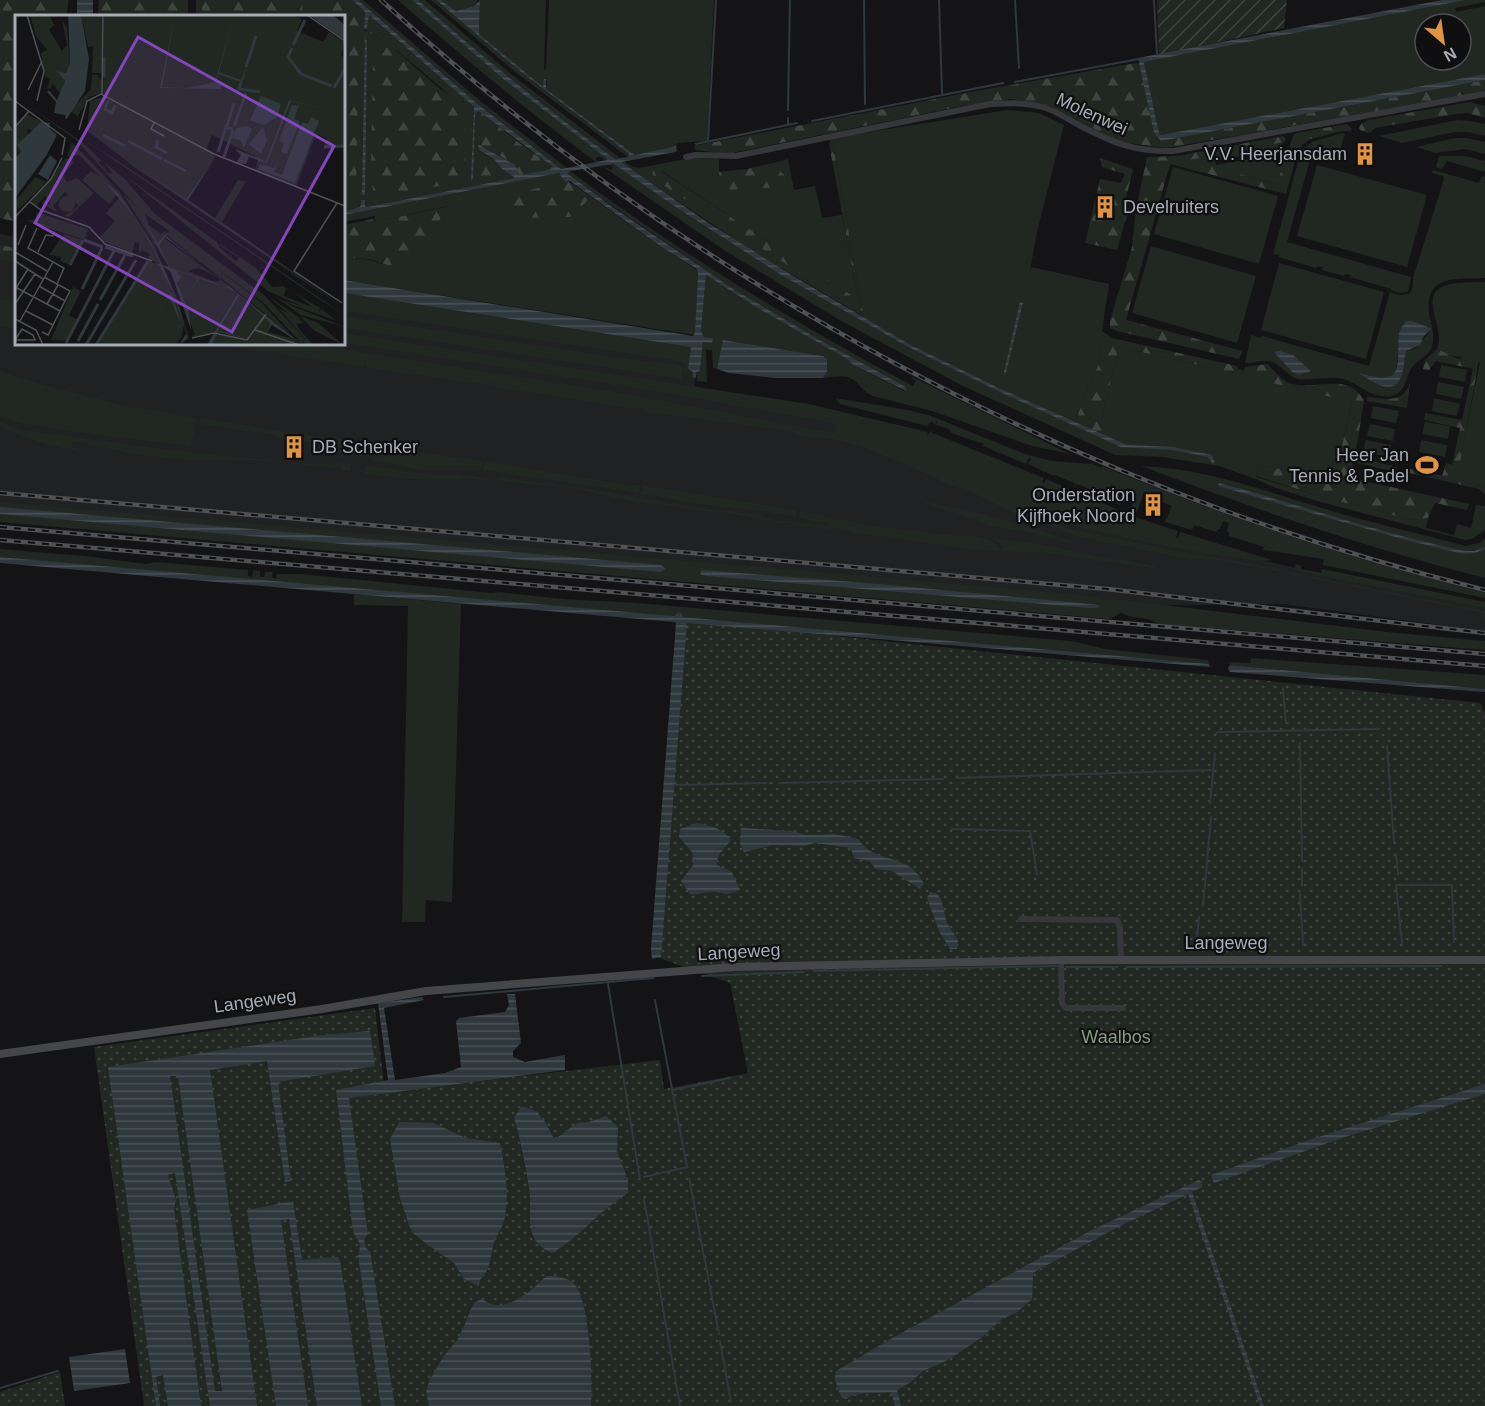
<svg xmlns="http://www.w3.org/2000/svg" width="1485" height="1406" font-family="Helvetica,sans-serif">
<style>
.built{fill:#202123}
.grass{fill:#212821;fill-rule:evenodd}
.forest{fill:url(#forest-firs)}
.park{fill:url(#park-dots)}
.garden{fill:url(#garden-furrows)}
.water{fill:url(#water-rules);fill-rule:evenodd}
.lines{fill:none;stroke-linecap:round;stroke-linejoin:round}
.stream{stroke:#2f383d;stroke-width:2}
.minor{stroke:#36373a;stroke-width:6}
.secondary{stroke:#44464a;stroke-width:8}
.rail-casing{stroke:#4f5155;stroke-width:4.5}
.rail{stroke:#0f0f11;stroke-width:2;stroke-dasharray:7;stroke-linecap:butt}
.labels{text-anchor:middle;stroke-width:4.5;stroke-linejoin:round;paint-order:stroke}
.street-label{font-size:18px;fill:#a7adb5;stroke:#0f0f11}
.poi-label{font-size:18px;fill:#a7adb5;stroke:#0f0f11;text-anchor:end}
.park-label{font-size:18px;fill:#839e80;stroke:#0f0f11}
.inset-river{fill:none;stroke:#2f383d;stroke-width:3}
.inset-road{fill:none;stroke:#4f5156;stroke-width:1.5}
.view{fill:#8446bd;fill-opacity:0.15;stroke:#8446bd;stroke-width:3}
.inset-edge{fill:none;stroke:#a7adb5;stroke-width:3}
</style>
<defs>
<pattern id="forest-firs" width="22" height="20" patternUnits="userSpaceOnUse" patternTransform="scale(1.5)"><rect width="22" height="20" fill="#212821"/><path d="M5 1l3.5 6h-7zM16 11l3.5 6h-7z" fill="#3e443f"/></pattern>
<pattern id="park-dots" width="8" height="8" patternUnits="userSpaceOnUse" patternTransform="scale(1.5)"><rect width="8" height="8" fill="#212821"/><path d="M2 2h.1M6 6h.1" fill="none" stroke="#3e443f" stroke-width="1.8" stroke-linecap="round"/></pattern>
<pattern id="garden-furrows" width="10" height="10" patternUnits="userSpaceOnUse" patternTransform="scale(1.5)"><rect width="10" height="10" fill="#212821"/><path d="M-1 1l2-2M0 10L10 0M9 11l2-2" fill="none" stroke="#3e443f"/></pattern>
<pattern id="water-rules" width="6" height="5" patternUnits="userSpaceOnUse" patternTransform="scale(1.5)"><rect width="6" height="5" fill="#2f383d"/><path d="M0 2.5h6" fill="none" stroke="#4a5257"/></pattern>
</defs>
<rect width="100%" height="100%" fill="#141416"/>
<path class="built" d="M0 234 16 237V344H344V287L698 342 694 389 891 426 928 437 1021 473 1077 499 1175 538 1210 548 1300 569 1485 605V631L1282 604 1096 606 0 512Z"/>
<path class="grass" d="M196 0H352L365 12 364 29 367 31 391 46 439 88 463 103 466 100 474 107 472 187 367 207 361 200 359 208 344 212V16H196Z
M358 0H363L479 100 567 168 561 169 474 101Z
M398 0H412L502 78 606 158 607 161 598 156 595 159 599 162 597 163C528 111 462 57 398 0Z
M418 0H425L511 74 620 158 615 159C547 109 481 56 418 0Z
M431 0H436L521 72 629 154 628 157 514 71Z
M441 0H478L474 6 456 11Z
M480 0H546L544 69 546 70 549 0H714L707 141 677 143 676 146 635 155 546 89 547 80 542 87 479 34Z
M1466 0H1485V2L1455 8 1456 12 1485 6V74L1161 135 1159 134 1144 62ZM1425 24H1461V60H1425Z
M1007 110 1039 113 1064 125 1037 232 1029 276 1031 267 1109 284 1102 331 1112 338 1102 342 1098 366 1089 384 1075 423 1104 426 1100 425 1119 347 1234 373 1238 369 1243 371 1242 376 1352 401 1334 480 1259 465 1256 477 1326 498 1412 520 1428 518 1426 528 1454 535 1457 524 1471 528 1476 505 1485 506V530L1472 539 1465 540 1317 501 1273 487 1256 479 1219 466 1162 457 1115 455 963 386 843 322 727 252 602 166 611 170 613 167 610 165 616 164 677 208 781 275 908 347 1001 389 909 344 864 318 832 138Z
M1457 120 1470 121 1485 124V136L1468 132H1455L1402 143 1379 136Z
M1342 133 1345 134 1336 162 1329 160 1330 154 1319 151 1317 156 1302 150 1312 142Z
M1455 138H1466L1485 142V154L1465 149 1435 153 1416 147Z
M1284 142 1279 149 1215 161 1216 165 1288 152 1278 184 1187 160Z
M1301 151 1311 156 1287 242 1411 277 1408 292 1399 293 1391 290V289L1350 277 1351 275 1345 274 1344 276 1322 270 1323 267 1317 266 1316 268 1279 257V255L1273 254Z
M1439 156H1465L1485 161V172L1447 161 1442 169 1436 167Z
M691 158 719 159V172L785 176 773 163 788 159 794 190 815 186 822 218 842 215 861 315 752 251 620 162 624 161 631 166 639 168ZM653 172H663L850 295 847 302 652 178Z
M1317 165 1427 195 1407 267 1297 236Z
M1173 167 1278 196 1259 264 1154 234Z
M1433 170 1479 183 1482 176 1485 177V278C1452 279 1422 275 1430 319 1432 327 1435 337 1432 346 1429 358 1413 360 1409 373 1405 383 1403 394 1391 396 1374 399 1362 387 1349 381 1333 374 1315 381 1299 379 1287 377 1280 362 1268 361 1260 360 1253 364 1245 363L1251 335 1261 338 1262 336 1369 366 1390 292 1399 295 1409 294 1413 287V278L1444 179 1443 176 1432 173ZM1413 321 1431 330 1416 348 1406 351 1388 387 1361 374C1369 375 1381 380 1390 377 1400 373 1398 345 1398 335Z
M570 171C679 252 794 323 913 386L916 381 911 378 912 377 1070 454 1032 446 932 411 873 396C866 393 863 389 857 383 848 373 836 377 823 378L827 372V359L823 356 724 340 717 369 713 368 712 350H706L707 382 697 381 696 372 700 371 703 342 713 338 704 337 701 331 706 275 847 359C854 367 892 384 904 391L907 389 818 339 735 290 582 185 569 176Z
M559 173 565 181 571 217 591 197 663 248 697 270 698 273 695 335 344 280V259H366L383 264 430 234 440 216 448 206 374 222 375 216 344 222V215Z
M1151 246 1256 276 1237 343 1132 313Z
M1279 263 1384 292 1366 359 1261 330Z
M1485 282V487L1456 479 1480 362C1463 356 1454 359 1437 349 1440 341 1439 333 1437 325 1435 317 1431 305 1433 297 1438 279 1471 283 1485 282Z
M344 293 691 347 689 364 683 380 685 363 679 361 344 311Z
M0 299 16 301V328L0 327Z
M344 316 629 359 681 365 683 367 682 379 344 328Z
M344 333 809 404 928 432 927 436 930 432 1044 478 1042 482 1044 483 1046 479 1135 517 1178 531 1176 538H1178L1180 532 1272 560C1255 566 1097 533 1072 525 1056 520 1040 511 1024 510L1027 514 1066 528 1177 551 1281 569V572L1218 560 1183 558 1081 537 1016 514 975 494 939 481 937 478 863 447 841 441 798 435 782 430 645 412 642 409V405L639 410 495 387 496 383 494 382 493 386 367 368 365 363 364 367 229 346V344H308L611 391 835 433 837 424 649 390 344 343Z
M1441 365 1467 370 1465 382 1439 377Z
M0 371 44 385 118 404 197 418 191 446 91 434 20 423 0 417Z
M1438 382 1464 387 1461 399 1436 394Z
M835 398 908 410 931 416 1025 454 1051 461 1093 464 1101 468 1102 466C1192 503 1279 534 1371 562V564L1372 562 1485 593V598L1323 565 1324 559 1263 550 1264 547 1229 536V532L1227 531 1229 523 1223 521 1220 529H1218L1216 532 1194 525 1192 530 1165 522 1172 506 1150 497 1149 494 1143 495 1137 512 1130 509 1136 497 1133 496 1134 491 1132 495 1117 490 1115 497 1116 495 1123 498 1120 505 1101 497V494L1077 484 1076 486 1074 483 1055 475 1054 476 1028 464 1031 459 1029 458 1026 464 983 446 984 444 951 433 949 429 936 425 938 421 937 420 935 425 932 421 927 426 840 404Z
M1434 398 1460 404 1457 416 1432 411Z
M1373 406 1399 411 1396 423 1371 418Z
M201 418 294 433 356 441 354 455 338 453 339 447 274 437V435L199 424Z
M0 422 23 430 179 451 309 464 351 463 350 471 343 470 340 467 331 468 254 460H187L150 457 73 441 71 447 81 450V451C51 448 27 438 0 427Z
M1425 422 1450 426 1448 439 1422 434Z
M1370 424 1395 429 1393 441 1367 436Z
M1366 440 1391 445 1389 457 1363 452Z
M1421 440 1447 445 1445 457 1419 452Z
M358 442 481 461 483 462 480 470H424L373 461 370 458 356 456Z
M488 461 629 485H640L639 493 483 470 485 462Z
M365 465 434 475H470L476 477 495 479 500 477 595 490 701 508 757 514 767 519 828 526 826 523 798 518 800 511 873 526 941 534 976 536 995 542 1000 551 959 548 855 533 850 531 801 526 800 524 780 523 732 514 634 502 573 488 463 478 461 480 408 479 364 474Z
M1141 466C1211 469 1266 492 1332 511 1376 524 1421 534 1466 546L1479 543 1485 539V578C1368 548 1254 509 1141 466Z
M643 485 797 510 796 517 768 512 701 504 642 494Z
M0 502 1028 590 1099 597 1104 600 1106 598 1387 632 1485 641V650L1159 624 1148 619 1132 617 1121 613 1109 619 0 522Z
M926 502C962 509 997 516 1031 528 1046 533 1061 536 1075 544L1037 536 1036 534 991 526 926 504Z
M991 538 1036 543 1100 557 1104 556 1159 567 1151 568 1052 554 1003 551 999 542Z
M0 549 84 556 146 564 156 562 248 570V576L252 577 253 570 260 571V577H264L265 572H273L272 578H276L277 574H301L491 593 499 592 563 599 637 603 1071 641 1105 649 1208 660 1209 664 683 617 678 612 674 616 56 563 0 557Z
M1296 564 1301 566V569L1321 573 1322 569 1485 602V608L1301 572 1294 569Z
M1289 572 1485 611V619H1483V613L1289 574Z
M354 594 461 604 452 902 426 900 425 922H402L408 606 354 605Z
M1251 658 1485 675V689L1230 665 1229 662 1250 663Z"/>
<path class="forest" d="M0 0H68L67 16H16V222L0 218Z
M99 0H188V16H98Z
M202 0H248V16H202Z
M262 0H303L302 16H261Z
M316 0H341L353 12 359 26 356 192 353 198 344 203V16H315Z
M369 15 381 26 466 100 460 103C429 79 401 50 367 31Z
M376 41 381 43 462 110 465 119 466 157 464 174 453 184 380 195 373 191 371 168 373 58 374 46Z
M1136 63 1140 64 1154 133 1161 141 1485 80V92L1166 148 1128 143 1112 138 1052 107 1034 102 1011 99 962 106 727 154 696 150 694 146 976 91Z
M1470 102 1485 106V118L1468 113 1456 114 1386 126 1375 128 1370 133 1361 131 1359 128 1361 124 1368 120Z
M479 110 518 142 553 167V170L520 175 507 160 479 144V150L493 158 501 168 515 178 472 187 475 117 476 112Z
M1347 124 1352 129 1350 131H1342L1310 139 1303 144 1295 160 1286 194 1170 164 1126 320 1242 351 1239 359 1117 331 1110 328V321L1132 247 1136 209 1147 157 1177 156 1283 136 1286 138 1284 142 1189 160 1277 184 1293 136 1296 133Z
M832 138 864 318 861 315 829 144Z
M1100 158 1133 169 1124 207 1129 208 1117 250 1085 243 1100 179 1121 183 1125 174 1102 167Z
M773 163 785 176V187L720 190 719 172 747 169Z
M653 171 662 172 851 295 847 303 652 178Z
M568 181 591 197 571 217 512 218 504 196Z
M450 206C434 223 420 264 394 265 385 266 376 260 367 259 359 258 351 259 344 259V225L373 219 374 222Z
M0 245 16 248V262L0 259Z
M1112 338 1237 366 1238 369 1234 373 1119 347 1100 425 1104 426 1099 434 1075 423 1089 384 1098 366 1102 342Z
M1437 349 1458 359 1467 357 1479 360 1457 479 1485 487V494L1479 489 1405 472 1406 468 1442 476 1446 463 1452 465 1460 428 1424 420 1425 413 1462 420 1473 369 1436 361 1429 370 1423 369 1425 360Z
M1267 364C1273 369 1281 380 1289 383 1314 392 1349 370 1364 401L1355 457 1397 467 1396 472 1353 462 1350 478 1469 504 1467 510 1435 503 1428 518 1412 520 1326 498 1256 476 1259 465 1334 480 1352 402 1242 376 1245 367Z
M1410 383 1407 408 1367 401V397C1387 399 1402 404 1410 383Z"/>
<path class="park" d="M683 620 1480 703 1485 713V1406H144L94 1047 375 1008 385 1092 660 1060 664 1089 748 1073 730 983 659 958Z
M60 1372 65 1406H0V1392Z"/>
<path class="garden" d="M1157 0H1287L1284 28 1159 55Z"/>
<path class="water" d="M77 0H93V16H77Z
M352 0H358L474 101 561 169 607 160 606 158 502 78 412 0H418C481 56 547 109 615 159L628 157 629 154 521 72 436 0H441L456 11 474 6 480 0 479 34 543 87 544 79H546V89L635 155 676 146 677 151 675 152 621 162 707 222 795 277 909 344 1001 389 1127 445 1173 447 1212 455 1215 464 1212 463 1208 457 1173 450 1121 447 1000 392 908 347 781 275 677 208 614 164 570 171 568 174 614 208 735 290 818 339 904 386 907 389 906 391 852 364 847 359 761 310 706 275 701 331 704 337 713 338 712 343 703 342 700 371 696 372V378L692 377 693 372 688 369 691 347 344 293V280L693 336 695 332 698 273 697 269 663 248 570 181 565 182 559 173 344 215V212L360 207 361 200H365V206L367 207 515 178 501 168 493 158 479 150 478 144 515 165 520 175 553 169V167L479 111 476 112 475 117 473 179 471 181 474 107 369 15 367 29H364L365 12Z
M1442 0H1466L1144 62 1159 133 1161 135 1485 74V80L1161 141 1154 133 1138 58Z
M365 36 367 43 365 195H362Z
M1020 302 1023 303 1022 306 1005 377 1004 372Z
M1406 321H1413L1432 329 1424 336 1420 345 1406 351C1404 357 1405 364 1403 370 1398 399 1375 384 1359 373 1368 375 1379 379 1388 377 1403 374 1396 345 1399 334 1400 329 1403 325 1406 321Z
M723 340 823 356 827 359V372L823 378H775L729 373 717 369Z
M1280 351 1293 355 1311 371 1299 375 1292 372 1274 352Z
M1219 483C1301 505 1382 534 1465 551H1474L1485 547V549L1475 553 1463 554 1402 539 1218 486Z
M0 507 661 565 666 569 661 572 0 514Z
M0 557 674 616 678 612 681 613 683 617 1209 664 1210 667 687 623 661 957 652 959 651 948 676 623 674 622 0 563Z
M702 570 878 584 1099 605 1098 608H1090L707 576 700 574Z
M1230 665 1485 689V692L1230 672 1228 668Z
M697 823C711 826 723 828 731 840 725 849 716 854 717 865L732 872 740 890C721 898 726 891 710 892 702 892 698 896 690 894L681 881 693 865 692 852 679 837 680 829Z
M741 828 793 831 806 835 835 834 858 839C877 867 908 850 924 884L920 889 892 871 876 869 869 861 854 858 851 848 815 843 804 846 773 845 744 852 740 844Z
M930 892 936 893 941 899 947 923 958 940 957 949H950L939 931 927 898Z
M507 994H515L521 1043 513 1051V1057L525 1062 565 1055V1070L349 1098 367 1228 368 1234 364 1239 366 1248 370 1251 395 1406H381L358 1256C362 1242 359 1244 353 1232L336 1090 388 1080 378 1003 422 997 424 1000 384 1008 395 1080 445 1073 461 1067 456 1021 459 1018 505 1012 509 1005Z
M370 1031 375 1066 278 1082 291 1181 285 1182 267 1061 210 1070 257 1406H210L175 1173 168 1175 176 1200 174 1209 201 1406H168L163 1375 156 1377 160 1406H156L108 1067 323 1035ZM170 1076H178L222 1391H215Z
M1485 1084V1094L1345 1137 1214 1183 1211 1175 1312 1139Z
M521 1107C539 1108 546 1122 553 1137H558L577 1123 589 1122 606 1116 618 1127 617 1151 628 1180V1193C600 1210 580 1237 552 1253 521 1240 533 1213 529 1187 525 1164 521 1140 514 1118Z
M399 1122 433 1123 466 1138 500 1143C505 1167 510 1196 504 1221 502 1229 496 1235 494 1242 490 1257 491 1269 480 1280L479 1286 464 1279 454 1263 424 1242 413 1233 409 1225 400 1198 390 1139Z
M1199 1180 1202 1182V1187L1192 1192 1264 1406H1260L1188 1194 1118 1227 1036 1271 1033 1274 1032 1299 1016 1313 1003 1318 981 1338 948 1360 923 1371 911 1382 897 1390 901 1406H895L891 1392C878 1394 855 1391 846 1399L841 1397 835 1380 836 1371 894 1337 1092 1230Z
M293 1201 302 1260 338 1257 340 1260 362 1406H317L289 1219 281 1220 308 1406H276L247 1210Z
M546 1276C556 1276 570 1277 576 1286 590 1305 593 1381 591 1406H429L426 1392 429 1381 443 1357 458 1339 474 1303 481 1299C484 1300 486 1302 489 1303 508 1312 534 1289 546 1276Z
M125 1349 130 1383 74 1391 69 1357Z"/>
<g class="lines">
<path class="stream" d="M864 0 865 104
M939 0 942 93
M1015 0 1019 68
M1154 0 1157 54
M1015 82 1139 59
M788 110 790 0
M788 118V125
M812 121 1003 83
M708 140 716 0
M696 144 797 123
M1283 688 1286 723
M1216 734 1218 732 1379 729
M1300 743 1302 861
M1387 746 1394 842
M957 778 1211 770
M779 783 943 779
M674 785 766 783
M1210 803 1215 753
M952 829 1030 831 1037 874
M1396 854 1398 874
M1302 886V869
M1300 894 1303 945
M1203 906 1211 817
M1402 943 1396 885H1452L1454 942
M1196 947 1199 917
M1066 967H1118
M1127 967 1441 966
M814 971 1057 966
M702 976 804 972
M608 984 640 1179
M444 997 653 978
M672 1090 730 1078
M644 1177 687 1167 655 1000
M689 1178 719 1334
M644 1199 680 1406
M720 1341 731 1402
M0 1388 58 1371"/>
<path class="minor" d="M686 157 696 155 736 156 990 104C1009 103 1027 102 1046 108 1057 112 1068 119 1079 125 1113 143 1135 152 1173 151L1485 94
M1021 919 1117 920 1120 927 1121 960
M1061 960 1062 1003 1066 1008H1123"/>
<path class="secondary" d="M0 1054 322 1009 426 991 734 967 1061 960H1485"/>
<g class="rail-casing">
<path id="rail" d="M381 0C692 285 1076 489 1485 590
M0 493 1107 589 1485 633
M0 527 1485 654
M0 540 1485 666"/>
</g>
<use href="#rail" class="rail"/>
</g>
<defs>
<g id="building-bare" transform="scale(1.8)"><path d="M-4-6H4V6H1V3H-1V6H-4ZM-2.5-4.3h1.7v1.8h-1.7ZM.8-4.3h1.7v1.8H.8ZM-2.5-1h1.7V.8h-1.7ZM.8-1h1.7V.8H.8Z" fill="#df9443" stroke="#0f0f11" stroke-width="2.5" paint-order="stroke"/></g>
<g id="stadium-bare" transform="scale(1.8)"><path d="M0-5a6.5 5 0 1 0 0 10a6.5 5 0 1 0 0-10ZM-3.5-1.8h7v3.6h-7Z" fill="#df9443" stroke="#0f0f11" stroke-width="2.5" paint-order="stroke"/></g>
</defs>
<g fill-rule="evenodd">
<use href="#building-bare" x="1365" y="154"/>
<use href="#building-bare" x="1105" y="207"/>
<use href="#building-bare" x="294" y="447"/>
<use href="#stadium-bare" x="1427" y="465"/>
<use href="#building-bare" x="1153" y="505"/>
</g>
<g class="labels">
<g class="street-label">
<text transform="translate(1092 114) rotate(25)" y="6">Molenwei</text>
<text x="1226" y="949">Langeweg</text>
<text transform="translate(739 952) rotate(-3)" y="6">Langeweg</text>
<text transform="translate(255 1001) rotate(-8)" y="6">Langeweg</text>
</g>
<g class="poi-label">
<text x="1347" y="160">V.V. Heerjansdam</text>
<text x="1123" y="213" text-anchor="start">Develruiters</text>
<text x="312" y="453" text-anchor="start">DB Schenker</text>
<text x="1409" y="461">Heer Jan<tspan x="1409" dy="21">Tennis &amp; Padel</tspan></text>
<text x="1135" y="501">Onderstation<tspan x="1135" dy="21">Kijfhoek Noord</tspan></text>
</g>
<g class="park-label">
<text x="1116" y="1043">Waalbos</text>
</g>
</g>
<g transform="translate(15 15)">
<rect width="330" height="330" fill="#141416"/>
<path d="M15 0H34L39 10 34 15 47 36 52 30 47 5 52 13 55 48 51 58 44 57 50 66 45 79 38 69 35 74 32 73 35 65 30 61 26 38 32 35 21 21ZM66 0H87V58H77L78 31 73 32ZM77 60H83L87 67V78L74 82 63 101 55 96 76 74ZM88 82 172 186 211 211 200 203 223 165 231 166 207 207 330 294 122 154 74 117 75 86ZM11 89 66 126 88 147 83 146 93 158 98 159 89 147 110 164 140 199 249 280 295 329 264 294 273 298 254 282 282 301 288 308 282 309 284 314 298 330H292L287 326 288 330 250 289 207 257 206 263 151 220 154 216 130 199 134 210 146 219 152 215 148 222 200 261 184 253 173 256 200 267 206 265 223 278 200 317 177 322 180 319 152 249 108 179 123 193 61 125ZM12 99 31 109 19 116 12 114 13 119 16 115 5 131 2 130 6 136 3 138 0 121 8 124 0 120 1 114 5 117 0 113ZM65 122 109 150 330 300 307 286ZM57 127 100 172 86 162 103 175 139 230 161 280 174 323 165 330 172 322 169 308 167 322 159 330H81L133 246 146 250 133 243 135 239 127 235 124 238V228L120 227 117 238 88 226 85 222 100 206 91 198 105 182 102 179 94 189 67 165 76 156 85 162 64 140 57 141 61 137 52 142ZM51 143 59 147 48 161 52 167 62 163 79 178 54 202 49 201 64 191 50 177 38 191 44 198 26 188 29 185 36 190 30 181 21 191 16 187ZM105 157 202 227 205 233 221 246 224 243 204 230 205 229 241 253 257 272 268 271 276 277 271 274 269 281 297 292 280 278 305 293 304 298 306 294 322 306 277 290 268 285 289 292 253 276ZM20 162 31 167 5 193 0 194V187ZM44 189a8 8 0 1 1 16 0a8 8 0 1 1-16 0ZM21 197 73 214 70 225 12 206 21 204ZM58 272 66 276 54 300 63 305 53 326 36 325ZM225 280 257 309 253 317 276 323 286 330H243L203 323V318L232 324 203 317ZM258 280 277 291 330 312 286 300ZM285 301 303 308 328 330 300 316Z" fill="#212821"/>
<path d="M208 258 248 289 276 320 205 262ZM169 259 181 264 169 288 162 270ZM184 265 190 267 173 295 171 287ZM193 267 198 270 175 309V298ZM200 270 207 272 179 319 178 309ZM209 274 221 280 200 315 185 316ZM226 283 247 303 234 321 207 314Z" fill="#212821"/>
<path d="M202 319 203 323 234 325 243 330H227V326L225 330H197Z" fill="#212821"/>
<path d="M89 0H278L287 4 282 16 308 27 314 17 330 27 326 40 330 43V131H309L312 123 301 119 281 172 241 156 245 144 197 120 192 133 200 142 172 185 72 116 75 86 88 82Z" fill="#212821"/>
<path d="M49 219 67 225 55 250 45 246 47 242 34 240Z" fill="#212821"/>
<path d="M53 0H66L74 44 70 76 51 105 59 110 51 105 50 100 39 98 41 87 32 77 34 75 42 85 50 66 42 56 51 58 55 48ZM160 0 147 72 172 73 200 67 219 2 204 57 226 65 231 52 229 64 226 67 203 59 201 67 207 70 206 74 145 73ZM294 0H318L330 10V25ZM246 81 266 89 262 102 249 110 235 105ZM274 85 330 99 276 86 252 148 244 146 240 157 243 145 234 142 231 149 221 148 226 140 220 134 251 146ZM277 90 284 91 279 104 285 106 272 139 266 137 269 128 264 126ZM296 102 304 106 280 168 243 154 245 149 259 153 265 140 259 157 267 160 287 107 293 109ZM26 107 35 108 34 113 42 120 31 141 0 183V144L6 136 2 130ZM233 111 237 114 229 133 226 126 217 123 221 113ZM248 112 252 125 246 139 234 129ZM35 140 42 146 33 165 23 159ZM105 141 171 184 201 142 173 185 330 292ZM90 167 101 176 113 192 133 223 147 250 154 252 125 199 143 228 153 216 151 221 288 330 257 310 251 318 256 309 250 303 241 315 249 302 225 280 203 316 213 318 228 323 203 317 197 330H218H192L223 278 209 271 183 317 209 271 192 266 174 296 192 266 184 263 171 285 183 263 162 256 165 262 168 259 162 268 174 297 176 315 156 257 148 251 164 292 172 322V323L164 330 171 319 160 282 145 250 159 285 165 305 166 310 155 330 166 309 154 281 124 330 156 277 144 250 138 248 146 249 122 205ZM150 222 206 264 214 272 155 253 144 230Z" fill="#2f383d" fill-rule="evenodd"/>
<path class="inset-river" d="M278 30 290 5M277 33 273 42 286 59 317 71M231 52 241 21M89 62V42M226 67 224 74 245 77M319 73 329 55M93 86 90 94 97 98 100 90M212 111 219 88M219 111 231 78M88 120 110 131M143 125 141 132 152 138M113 126 147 144M309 132 330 131M203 137 211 112 218 114M209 142 218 115M149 145 171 156M69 225 88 232M90 232 118 241M55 250 68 225M67 274 87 233M85 285 110 240M63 326 83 289M51 328 99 236M71 330 121 245M81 330 133 246"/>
<path class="inset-road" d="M12 0 29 56 22 86M292 0 330 26M13 75 27 46M87 80 88 0M0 86 50 123 47 140M139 108 136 114 149 121M0 112 14 96M64 115 72 86 86 79 199 139 330 191M15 187 26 195 74 212 90 229 137 246M322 188 279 256 327 288M0 202 36 164 47 143M22 213 13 233 49 253 42 269M3 230 11 210M0 237 32 256M23 237 31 220 39 221M0 246 28 264M24 271 50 286M0 272 45 296M1 273 13 254M0 289 20 259M32 289 43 270M11 296 38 310M0 304 21 315 28 330M5 306 38 247M7 314 18 320 20 325H0ZM240 315 284 330M27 317 33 320 55 276 29 262M177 323 199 318 232 325 251 299"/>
<path class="view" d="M123 22 319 131 217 317 20 208Z"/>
<rect width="330" height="330" class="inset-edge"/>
</g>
<g transform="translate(1443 42) rotate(151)"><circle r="28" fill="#0f0f11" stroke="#4c4e53" stroke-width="1.5"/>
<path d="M0-4.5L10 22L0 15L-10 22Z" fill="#df9443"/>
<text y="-9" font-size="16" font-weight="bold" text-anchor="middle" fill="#a7adb5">N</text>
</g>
</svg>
